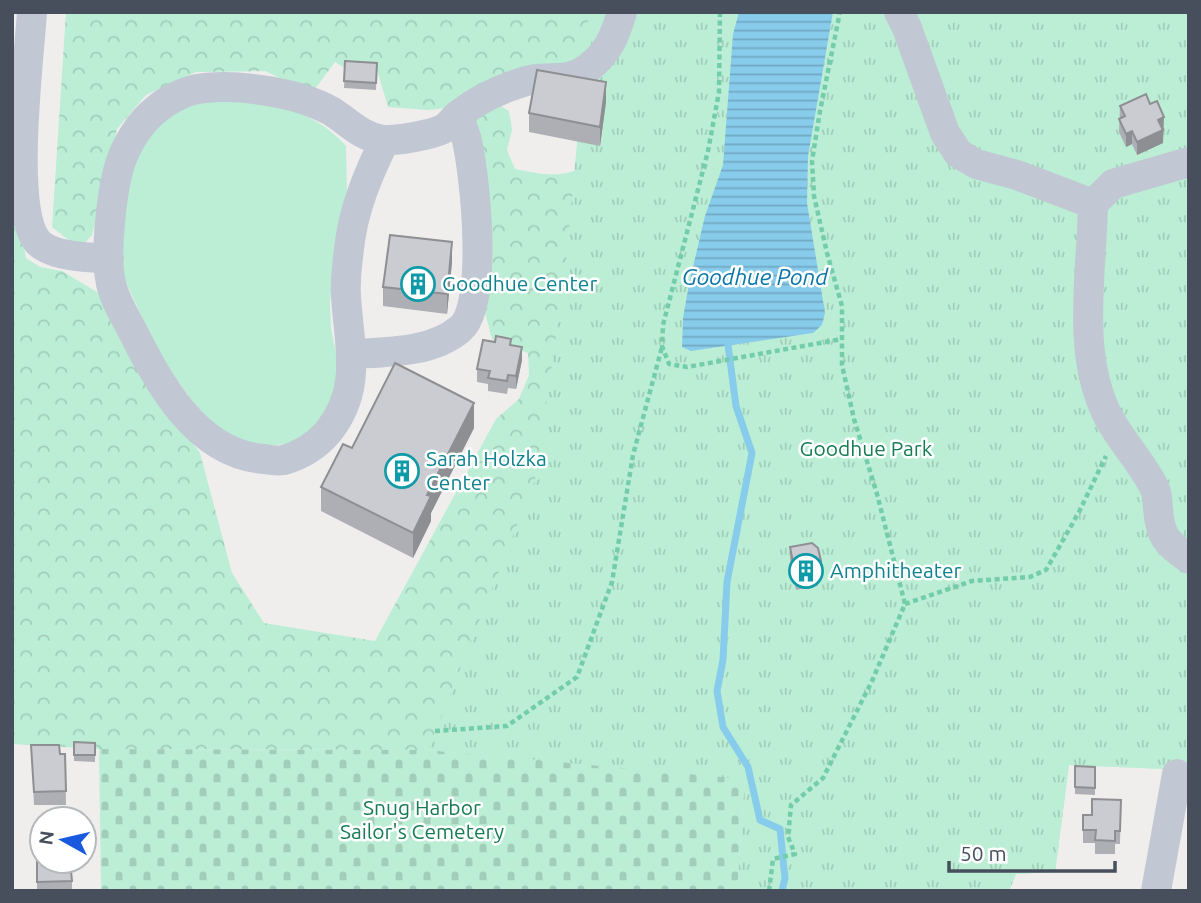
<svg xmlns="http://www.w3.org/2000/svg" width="1201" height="903" font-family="Ubuntu,sans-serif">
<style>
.grass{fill:#bbeed5}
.forest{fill:url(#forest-crowns)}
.cemetery{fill:url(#cemetery-stones)}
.park{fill:url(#park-tufts)}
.water{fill:url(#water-rules)}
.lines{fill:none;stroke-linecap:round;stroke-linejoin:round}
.stream{stroke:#88ccec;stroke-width:7}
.path{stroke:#73ccaa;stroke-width:4.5;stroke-dasharray:5 3.5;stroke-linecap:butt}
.minor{stroke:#c1c8d3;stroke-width:30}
.wall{fill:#aeafb5}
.shaded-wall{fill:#8d8f93}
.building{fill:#caccd2;stroke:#8d8f93;stroke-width:2}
.labels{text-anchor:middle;stroke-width:5;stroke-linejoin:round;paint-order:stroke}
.culture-label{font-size:21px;fill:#0d838f;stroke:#fff;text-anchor:start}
.park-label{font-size:21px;fill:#177c55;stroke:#fff}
.water-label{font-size:23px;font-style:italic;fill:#0c76a8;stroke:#fff}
</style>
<defs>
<pattern id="forest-crowns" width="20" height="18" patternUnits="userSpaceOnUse" patternTransform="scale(1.75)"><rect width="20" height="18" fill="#bbeed5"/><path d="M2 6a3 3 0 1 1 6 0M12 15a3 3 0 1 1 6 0" fill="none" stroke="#a2ceb9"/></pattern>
<pattern id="cemetery-stones" width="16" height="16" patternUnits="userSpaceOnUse" patternTransform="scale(1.75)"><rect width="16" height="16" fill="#bbeed5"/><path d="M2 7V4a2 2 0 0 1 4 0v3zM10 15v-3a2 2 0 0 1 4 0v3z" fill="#a2ceb9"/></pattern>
<pattern id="park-tufts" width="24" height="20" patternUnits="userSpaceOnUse" patternTransform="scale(1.75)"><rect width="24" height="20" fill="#bbeed5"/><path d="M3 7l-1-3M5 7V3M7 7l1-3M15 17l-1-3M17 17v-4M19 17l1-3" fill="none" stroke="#a2ceb9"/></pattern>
<pattern id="water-rules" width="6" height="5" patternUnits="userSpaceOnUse" patternTransform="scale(1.75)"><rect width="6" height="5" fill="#88ccec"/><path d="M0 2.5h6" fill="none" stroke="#71a8c2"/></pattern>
</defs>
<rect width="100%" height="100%" fill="#f0eeed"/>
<path class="grass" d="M247 98C288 109 316 113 346 146L347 199 334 255 330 303 331 328 341 379 325 421 293 443 266 446 239 440 208 422 160 357 121 271V246L130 167 151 130 186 104Z"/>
<path class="forest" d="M66 12H612L585 60 447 108 428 110 388 107 377 70 345 68 335 62 312 93 265 71 196 72 146 95 117 129 108 175 92 235 80 249 52 227Z
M496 103 509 111 512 130 507 150 515 169C561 179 565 175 608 158L1189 770 1069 765 1055 872 1016 874 1009 891H737L745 780 428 750 99 749 12 744V211L20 226 26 258 40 267 62 271 97 292 141 370 200 453 232 573 264 623 375 641 496 419 519 399 529 375 528 353 492 339 484 309 474 117Z"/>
<path class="cemetery" d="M99 749 428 750 745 779 737 891H101Z"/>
<path class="park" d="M589 12H1189V770L1069 765 1055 872 1016 874 1009 891H737L745 779 428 750 535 480 565 274Z"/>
<path class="water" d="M739 12H833L808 156 807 203 825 313 822 325 813 333 691 351 682 347 683 318 689 284 705 216 723 165 733 34Z"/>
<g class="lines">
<path class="stream" d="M728 345 736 406 752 453 727 582 723 660 717 691 723 727 748 767 760 820 780 829 785 878 782 891"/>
<path class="path" d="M720 12 719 92 708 151 663 325 662 346 669 364 687 367 842 339
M905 604 972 581 1030 577 1046 570 1079 512 1106 456
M435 731 507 726 577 677 612 582 633 455 662 347
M769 891 773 859 795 854 788 837 791 805 823 778 872 681 905 604 877 494 854 419 842 365V306L827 253 814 196 812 161 820 111 840 12"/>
<path class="minor" d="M32 12C29 60 10 206 37 241 50 257 90 258 109 258
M899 12 907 28 945 133 958 153 976 164 1017 175 1093 204C1092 273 1075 356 1110 420 1123 443 1142 463 1154 487 1158 493 1157 501 1158 508 1160 537 1166 542 1189 559
M385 140C368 174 353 210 349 249 347 264 345 280 346 296 349 346 363 389 328 432 317 445 301 455 284 460 278 461 270 460 264 459 196 454 158 382 131 328 123 313 112 295 110 278 105 252 112 190 120 164 127 143 140 122 157 109 166 101 181 93 193 90 231 82 297 92 331 111 349 122 361 137 383 140 397 141 431 135 443 129 449 126 453 119 458 115 476 101 496 91 517 84 523 82 531 79 537 79 557 77 571 81 588 68 608 53 615 36 622 12
M1093 204 1113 184 1189 162
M352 354C387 352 432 353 460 329 489 306 475 176 467 141 465 132 461 124 458 115
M1156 891 1177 774"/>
</g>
<path class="wall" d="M345 61 377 63 376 90 344 88Z
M606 102 600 146 529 132V113Z
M1120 106 1164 130 1163 131V143L1137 155 1132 144 1126 147 1119 132Z
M452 262 447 314 383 306V287Z
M511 345 522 360 516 389 508 388 507 394 488 391V384L477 382V369Z
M474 428 431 513V521L413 558 321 511V487L352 448Z
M790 547 821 575 817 586 796 590 790 560Z
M74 742 95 743V762L74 761Z
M31 745 60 754H65L66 805H34Z
M1075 766 1095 767V795L1075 794Z
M1121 800 1120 844H1115V854H1095V843H1083V815H1092Z
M37 849 65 871 72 881V891H37Z"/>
<path class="shaded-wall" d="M606 82V102L600 146V127Z
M1164 117 1163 143 1137 155V142L1158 120Z
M1132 131V144L1126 147V134Z
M452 242V262L447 314V294Z
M522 347V360L516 389V376Z
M474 403V428L431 513V521L413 558V533L427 495Z
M821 561V575L817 586V573Z"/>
<path class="building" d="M345 61 377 63 376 83 344 81Z
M537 70 606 82 600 127 529 113Z
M1146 94 1150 104 1157 101 1164 117 1158 120 1163 130 1137 142 1132 131 1126 134 1119 119 1125 116 1120 106Z
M390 235 452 242 447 294 383 287Z
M496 336 511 339 510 345 522 347 516 376 508 375 507 381 488 378 490 371 477 369 483 340 495 342Z
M395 363 474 403 427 495 431 496 413 533 321 487 343 444 352 448Z
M812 543 818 548 821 561 817 573 796 577 790 547Z
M74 742 95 743V755H74Z
M31 745H59L60 754H65L66 791 34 792Z
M1075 766 1095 767V788L1075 787Z
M1092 799 1121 800 1120 831H1115V841L1095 840 1096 830H1083V815H1092Z
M42 848V861H65V871H71L72 881 37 882V849Z"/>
<defs>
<g id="building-ring" transform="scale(1.75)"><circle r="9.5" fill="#fff" stroke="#0f9aa8" stroke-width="1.5"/><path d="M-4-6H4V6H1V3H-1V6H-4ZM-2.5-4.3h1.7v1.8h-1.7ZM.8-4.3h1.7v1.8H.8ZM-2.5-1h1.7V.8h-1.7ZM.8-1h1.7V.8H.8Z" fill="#0f9aa8"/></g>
</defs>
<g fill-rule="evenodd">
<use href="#building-ring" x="418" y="284"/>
<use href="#building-ring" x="402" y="471"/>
<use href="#building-ring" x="806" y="571"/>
</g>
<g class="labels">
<g class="culture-label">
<text x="442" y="291">Goodhue Center</text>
<text x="426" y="466">Sarah Holzka<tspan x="426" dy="24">Center</tspan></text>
<text x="830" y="578">Amphitheater</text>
</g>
<g class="park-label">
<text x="866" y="456">Goodhue Park</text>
<text x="422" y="815">Snug Harbor<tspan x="422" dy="24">Sailor's Cemetery</tspan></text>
</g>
<g class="water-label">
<text x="755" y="285">Goodhue Pond</text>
</g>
</g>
<rect width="1201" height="903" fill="none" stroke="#464f5b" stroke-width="28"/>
<g transform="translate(63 840) rotate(278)"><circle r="33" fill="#ffffff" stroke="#b5b9bd" stroke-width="2"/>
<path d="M0-5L12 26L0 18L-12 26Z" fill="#1959df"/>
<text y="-10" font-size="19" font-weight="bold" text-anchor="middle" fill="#464f5b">N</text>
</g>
<path d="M949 861v10h166v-10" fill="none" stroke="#464f5b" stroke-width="3.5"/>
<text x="960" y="861" font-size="21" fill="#464f5b" stroke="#ffffff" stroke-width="5" paint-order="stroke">50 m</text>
</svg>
